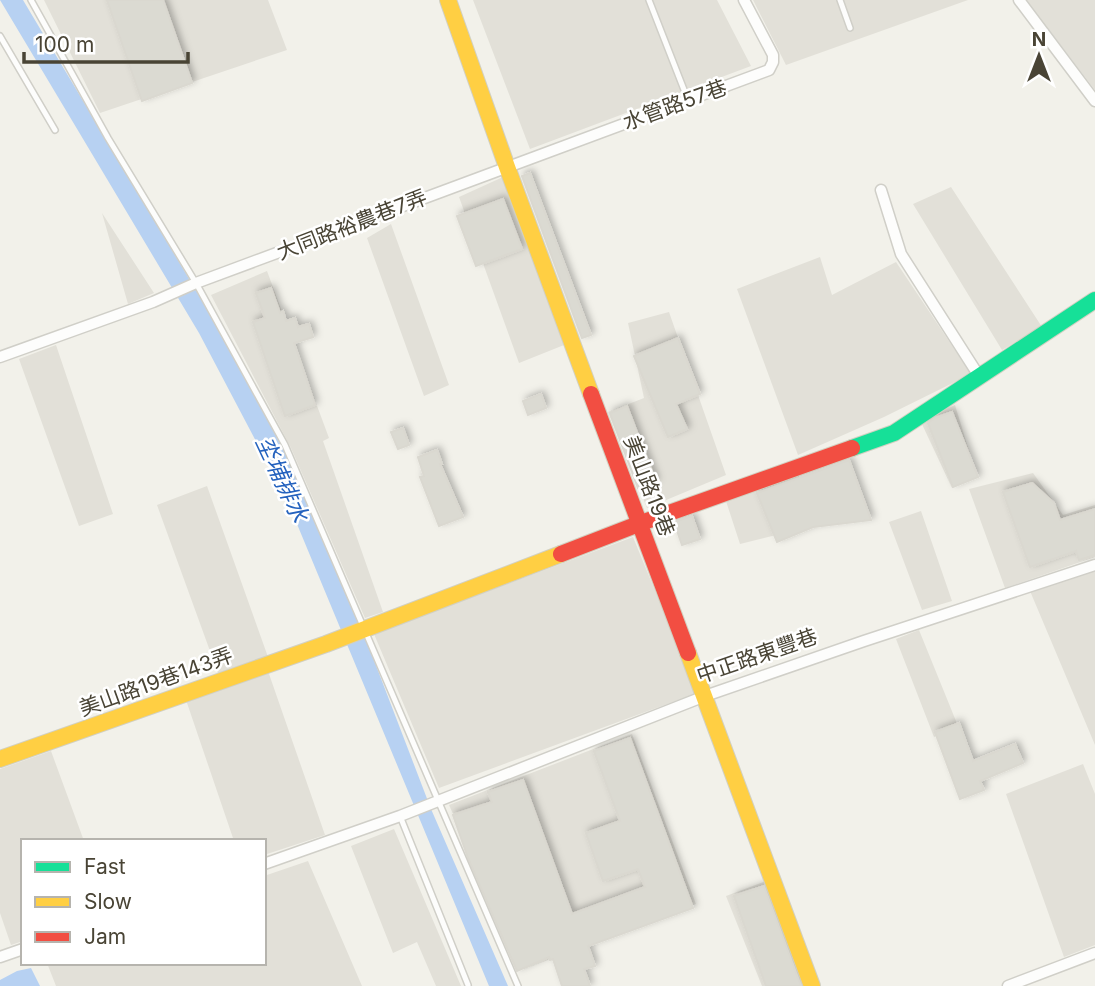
<svg xmlns="http://www.w3.org/2000/svg" width="1095" height="986" font-family="Inter,'Noto Sans TC',sans-serif">
<style>
.industrial{fill:#e2e0d8}
.water{fill:#b7d1f2}
.building{fill:#dbdad2;stroke:#dad8d0;stroke-width:2;filter:url(#shadow)}
.lines{fill:none;stroke-linecap:round;stroke-linejoin:round}
.lane-casing{stroke:#d0cfc8;stroke-width:8}
.street-casing{stroke:#d0cfc8;stroke-width:13}
.fast-casing{stroke:#d2d0c1;stroke-width:18}
.slow-casing{stroke:#d2d0c1;stroke-width:18}
.jam-casing{stroke:#d2d0c1;stroke-width:18}
.lane{stroke:#fdfdfc;stroke-width:5}
.street{stroke:#fdfdfc;stroke-width:10}
.fast{stroke:#16e098;stroke-width:16}
.slow{stroke:#ffcf43;stroke-width:16}
.jam{stroke:#f24e42;stroke-width:16}
.labels{text-anchor:middle;stroke-width:5;stroke-linejoin:round;paint-order:stroke}
.street-label{font-size:21px;fill:#494435;stroke:#fff}
.water-label{font-size:23px;font-style:italic;fill:#2462be;stroke:#fff}
</style>
<defs>
<filter id="shadow"><feDropShadow dx="3" dy="-3" stdDeviation="3.5" flood-color="#0004"/></filter>
</defs>
<rect width="100%" height="100%" fill="#f2f1ea"/>
<path class="industrial" d="M44 0H268L287 50 100 113Z
M473 0H717L751 66 530 149Z
M753 0H968L786 65Z
M1026 0H1095V90Z
M503 177 564 345 519 363 459 197Z
M951 187 1042 327 1002 350 913 204Z
M102 213 154 293 128 304Z
M391 224 449 385 424 396 367 238Z
M820 257 832 295 896 262 971 374 884 417 798 455 737 289Z
M267 271 329 438 323 441 383 612 365 618 291 448 211 295Z
M669 312 726 475 647 508 608 412 644 398 628 323Z
M56 345 113 514 79 526 19 359Z
M955 405 977 477 952 488 920 420Z
M797 471 816 525 740 544 725 498Z
M1033 473 1063 515 1095 505V557L1005 588 969 489Z
M207 486 268 657 218 673 157 505Z
M921 511 952 601 922 610 889 522Z
M633 537 697 693 439 788 374 634Z
M1095 570V745L1030 591Z
M919 630 958 726 934 737 896 639Z
M268 671 325 835 264 855V841H234L186 700Z
M632 734 696 904 524 969 449 805Z
M51 751 84 841H23V941L11 945 0 913V769Z
M1083 764 1095 794V945L1064 957 1006 794Z
M394 829 461 986H436L417 942 393 953 351 846Z
M308 861 362 986H56L47 963H264V876Z
M769 880 805 986H762L726 896Z"/>
<path class="water" d="M0 0H23L266 408 349 595 431 809 508 986H489L287 500 199 333Z
M31 968 40 986H0V980L17 971Z"/>
<path class="building" d="M107 0H163L192 83 142 101Z
M530 173 591 335 582 338 522 176Z
M503 199 522 249 476 266 457 216Z
M271 288 280 313 283 311 286 321 295 318 298 327 309 324 313 337 294 343 315 405 285 416 253 322 265 318 256 293Z
M678 338 700 394 676 404 687 429 668 437 634 356Z
M541 394 546 408 528 415 523 401Z
M627 406 656 482 638 488 610 413Z
M952 412 978 477 953 487 928 423 935 418Z
M403 428 409 445 398 449 391 432Z
M437 450 442 464H440L463 517 439 526 420 477 424 476 418 457Z
M849 460 871 520 813 527 777 542 757 493Z
M1032 483 1054 503 1060 520 1095 509V555L1079 560 1076 551 1030 567 1003 492Z
M692 516 700 539 682 545 674 522Z
M959 723 973 761 1015 744 1023 763 980 781 984 790 960 799 935 732Z
M630 738 693 908 588 946 595 966 584 969 590 986H562L553 959 550 960 549 957 517 971 468 858 453 815 492 802 488 792 523 780 572 914 645 887 638 869 603 881 586 833 620 821 594 751Z
M764 886 801 986H766L734 896Z"/>
<g class="lines">
<g class="lane-casing">
<path id="lane" d="M31 0 108 138 196 283 285 445 518 986
M649 0 688 100
M840 0 850 28
M0 36 55 130
M400 816 468 985"/>
</g>
<g class="street-casing">
<path id="street" d="M1019 0 1095 101
M881 190 901 254 979 376
M0 357 153 302 196 283 769 70 773 62V55L744 0
M264 864 400 816 705 696 864 641 1095 565
M0 957 23 949
M1008 986 1095 953"/>
</g>
<g class="fast-casing">
<path id="fast" d="M852 448 894 433 1095 300"/>
</g>
<g class="slow-casing">
<path id="slow" d="M448 0 507 167 591 394
M688 653 812 986
M0 759 326 644 561 554"/>
</g>
<g class="jam-casing">
<path id="jam" d="M591 394 688 653
M561 554 641 523 852 448"/>
</g>
<use href="#lane" class="lane"/>
<use href="#street" class="street"/>
<use href="#fast" class="fast"/>
<use href="#slow" class="slow"/>
<use href="#jam" class="jam"/>
</g>
<g class="labels">
<g class="street-label">
<text transform="translate(675 105) rotate(-20)" y="7">水管路57巷</text>
<text transform="translate(352 225) rotate(-21)" y="7">大同路裕農巷7弄</text>
<text transform="translate(649 486) rotate(69)" y="7">美山路19巷</text>
<text transform="translate(757 656) rotate(-19)" y="7">中正路東豐巷</text>
<text transform="translate(156 682) rotate(-20)" y="7">美山路19巷143弄</text>
</g>
<g class="water-label">
<text transform="translate(282 479) rotate(65)" y="8">坔埔排水</text>
</g>
</g>
<rect x="21" y="839" width="245" height="126" fill="#ffffff" stroke="#b6b4ae" stroke-width="2"/>
<rect x="35" y="862" width="35" height="10" fill="#16e098" stroke="#b6b4ae" stroke-width="2"/>
<text x="84" y="874" font-size="21" fill="#494435">Fast</text>
<rect x="35" y="897" width="35" height="10" fill="#ffcf43" stroke="#b6b4ae" stroke-width="2"/>
<text x="84" y="909" font-size="21" fill="#494435">Slow</text>
<rect x="35" y="932" width="35" height="10" fill="#f24e42" stroke="#b6b4ae" stroke-width="2"/>
<text x="84" y="944" font-size="21" fill="#494435">Jam</text>
<g transform="translate(1039 56)" stroke="#ffffff" stroke-width="5" paint-order="stroke">
<path d="M0-5L12 26L0 18L-12 26Z" fill="#494435"/>
<text y="-10" font-size="19" font-weight="bold" text-anchor="middle" fill="#494435">N</text>
</g>
<path d="M24 52v10h164v-10" fill="none" stroke="#494435" stroke-width="3.5"/>
<text x="35" y="52" font-size="21" fill="#494435" stroke="#ffffff" stroke-width="5" paint-order="stroke">100 m</text>
</svg>
